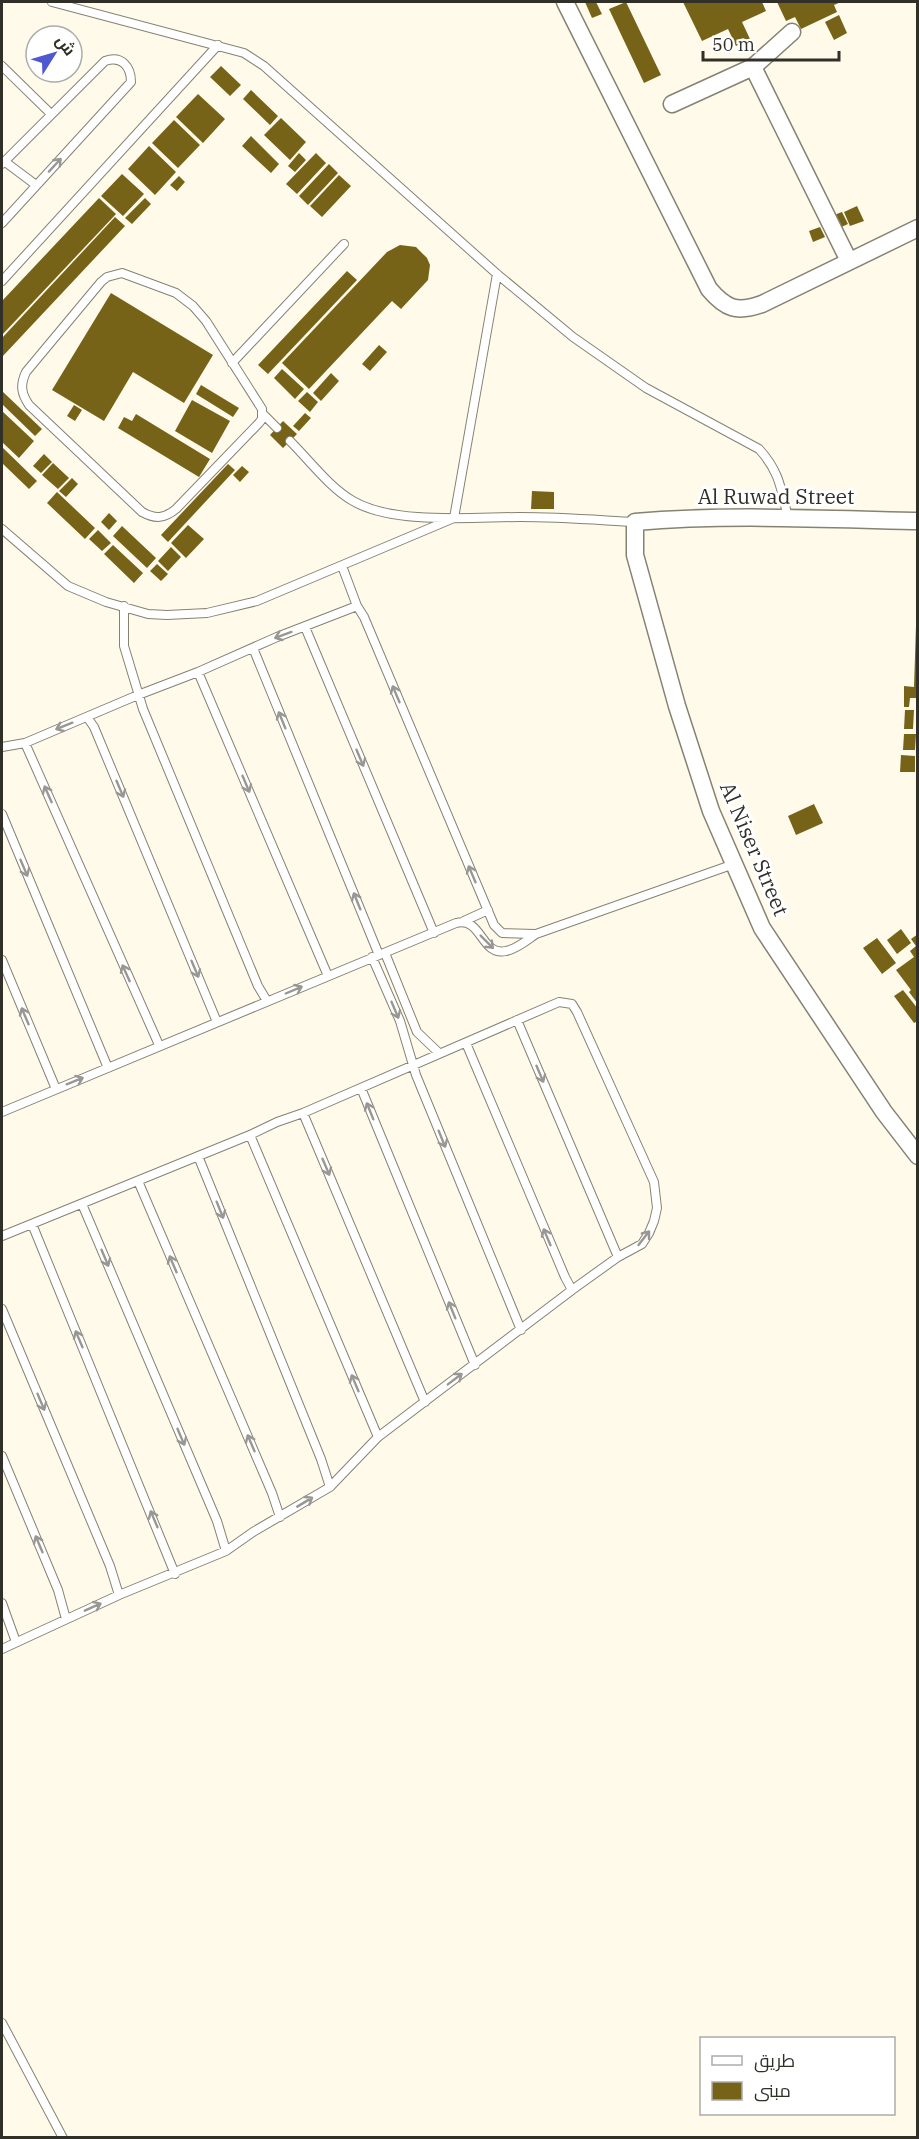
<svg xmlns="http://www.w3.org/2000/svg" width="919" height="2139" font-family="'IBM Plex Serif',Cairo,serif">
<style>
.building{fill:#766317}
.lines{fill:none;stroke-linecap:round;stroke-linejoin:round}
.lane-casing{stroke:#868273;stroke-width:10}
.street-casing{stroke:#868273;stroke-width:19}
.lane{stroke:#fff;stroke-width:8}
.street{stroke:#fff;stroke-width:16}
.oneway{stroke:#989794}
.labels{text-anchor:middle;stroke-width:6;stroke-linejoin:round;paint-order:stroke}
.street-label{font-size:21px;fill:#302f28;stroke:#fff}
</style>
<rect width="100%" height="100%" fill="#fffae9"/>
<path class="building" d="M585 2H596L602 14 592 18Z
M626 2 661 75 644 83 609 9Z
M683 2H762L766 11 742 22 750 39 736 46 728 29 702 41Z
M777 2H841L834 5 837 12 801 29 795 17 786 21Z
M839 15 847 33 834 40 825 22Z
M221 66 241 85 230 96 210 77Z
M251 90 278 116 270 125 243 99Z
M198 94 225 119 203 143 176 117Z
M281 118 306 142 290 160 264 135Z
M174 120 200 145 178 168 152 143Z
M251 136 279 164 271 173 242 146Z
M149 146 176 172 155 195 128 169Z
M299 153 306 160 295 172 288 166Z
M316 153 326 163 297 194 286 184Z
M329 164 338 173 308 205 299 196Z
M122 174 144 194 123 216 101 196Z
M339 175 351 186 322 217 310 206Z
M179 176 185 182 177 191 170 185Z
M99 198 116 214 2 335V301Z
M145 198 151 204 132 224 125 218Z
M857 206 864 221 850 226 844 212Z
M842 212 848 224 835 230 829 217Z
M115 217 125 226 2 357V338Z
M820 227 825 237 813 242 809 231Z
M400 245 416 247 427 258 430 265 428 280 401 309 392 301 309 389 282 363 387 252Z
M347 271 357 280 268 374 258 365Z
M111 293 213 355 184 403 133 372 104 421 52 390Z
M379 345 387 352 370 371 362 364Z
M282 369 304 389 295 399 274 378Z
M331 373 339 381 321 401 313 393Z
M201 385 239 408 233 417 196 394Z
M2 391 42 429 35 436 2 404Z
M307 392 318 402 310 412 298 401Z
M192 400 230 421 212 453 175 431Z
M74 405 82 410 75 421 67 416Z
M2 411 34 441 19 458 2 442Z
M305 413 311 418 299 431 293 426Z
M136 414 210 459 199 477 118 428 124 417 132 421Z
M283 421 297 434 283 448 270 435Z
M2 447 37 481 29 489 2 463Z
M44 454 52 462 41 473 33 466Z
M53 463 69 478 58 489 42 475Z
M228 464 235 470 168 542 161 535Z
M242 466 249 472 240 482 233 475Z
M72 478 78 484 66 497 59 491Z
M532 491 554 492V509H531Z
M57 492 95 528 85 539 47 503Z
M109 513 117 521 109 530 101 522Z
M188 525 204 539 186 558 171 543Z
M122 526 156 558 147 568 113 536Z
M98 530 111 543 102 551 89 539Z
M113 545 143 573 134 583 104 554Z
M171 547 181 557 168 571 158 561Z
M157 564 168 574 161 581 150 571Z
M916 626H918V698H910L909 707H904V686L914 687Z
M905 710H914L913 729H904Z
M904 734H916L915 750H903Z
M901 755 915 756V772H900Z
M814 804 823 823 796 835 788 816Z
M901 929 911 943 897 954 887 940Z
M918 934V1004L909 992 911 990 896 970 914 957 910 951 916 946 911 939Z
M877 938 896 963 882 974 863 948Z
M903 990 918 1009V1021L914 1023 894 996Z"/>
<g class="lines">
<g class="lane-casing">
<path id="lane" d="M52 2 244 53 264 66 497 274 573 337 646 388 759 449C780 472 781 489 788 518
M2 66 50 113
M4 161 36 185
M2 164 105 61C122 55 131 67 131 82L2 223
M122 273 176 293 193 306 206 321 262 409V419L259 423 176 509C164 519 155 519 142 512L29 405C21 393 20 385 26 372L101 282 107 277Z
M2 281 218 45
M232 363 344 244
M263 414 277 428
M290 441C310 461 329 487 353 501 394 525 474 517 520 517 559 517 597 520 635 522
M2 529 68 586 106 602 148 614 167 615 207 613 257 601 454 518 497 274
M342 566 357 606 364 617 494 925 502 933 535 934
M124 606V646L143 709 258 986 267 1001
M305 627 434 933
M253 648 379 955
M198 672 328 976
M87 717 94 727 217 1022
M25 743 159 1045
M2 747 25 743 138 695 198 672 277 637 357 606
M2 814 108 1068
M464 921 488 910
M385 953 417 1032 439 1053
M372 957 400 1021 416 1075 521 1330
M2 960 56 1089
M517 1020 618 1257
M466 1043 565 1277 572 1290
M361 1088 475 1365
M2 1112 456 923C482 916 481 957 506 951 517 949 527 940 536 934L734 864
M303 1113 425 1402
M250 1135 378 1437
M198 1156 321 1459 330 1487
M138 1181 272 1493 280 1517
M82 1204 217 1521 226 1551
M32 1224 175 1574
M2 1236 250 1135 277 1122 303 1113 559 1002 572 1004 577 1012 654 1182 657 1208 654 1221 649 1233 642 1244 618 1257 572 1290 378 1437 330 1487 253 1532 226 1551 119 1595 2 1649
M2 1309 110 1566 119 1595
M2 1456 58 1590 66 1619
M2 1603 16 1642
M2 2023 63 2138"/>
</g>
<g class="street-casing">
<path id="street" d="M565 2 709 289C726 309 737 313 762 304L918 228
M792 32 753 67 849 261
M672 104 753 67
M918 521C824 519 729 514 635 522V555L677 706 711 811 762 928 884 1112 918 1156"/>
</g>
<use href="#lane" class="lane"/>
<use href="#street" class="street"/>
</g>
<defs><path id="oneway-shaft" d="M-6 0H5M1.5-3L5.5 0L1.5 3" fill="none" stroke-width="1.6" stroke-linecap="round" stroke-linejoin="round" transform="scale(1.5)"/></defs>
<g class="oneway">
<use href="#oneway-shaft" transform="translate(55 165) rotate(-47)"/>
<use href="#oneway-shaft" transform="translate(283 635) rotate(160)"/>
<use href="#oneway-shaft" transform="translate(396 694) rotate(-113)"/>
<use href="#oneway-shaft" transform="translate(282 720) rotate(-112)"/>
<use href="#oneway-shaft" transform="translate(64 726) rotate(158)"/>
<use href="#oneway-shaft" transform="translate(360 758) rotate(67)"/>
<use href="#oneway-shaft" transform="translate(246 784) rotate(67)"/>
<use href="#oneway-shaft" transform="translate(120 789) rotate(67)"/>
<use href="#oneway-shaft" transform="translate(48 794) rotate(-114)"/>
<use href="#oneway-shaft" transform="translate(24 868) rotate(67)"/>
<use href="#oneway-shaft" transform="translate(472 874) rotate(-113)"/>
<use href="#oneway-shaft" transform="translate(357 901) rotate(-112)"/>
<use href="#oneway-shaft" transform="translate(487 942) rotate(45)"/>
<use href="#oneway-shaft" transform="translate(195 969) rotate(67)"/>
<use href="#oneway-shaft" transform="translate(126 973) rotate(-114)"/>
<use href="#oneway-shaft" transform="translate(294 990) rotate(-23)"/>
<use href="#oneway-shaft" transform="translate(395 1010) rotate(67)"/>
<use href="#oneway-shaft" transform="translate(25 1016) rotate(-113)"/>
<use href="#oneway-shaft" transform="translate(540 1074) rotate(67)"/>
<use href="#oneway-shaft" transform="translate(75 1081) rotate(-22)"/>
<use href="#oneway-shaft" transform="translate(370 1111) rotate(-112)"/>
<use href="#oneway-shaft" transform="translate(442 1139) rotate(68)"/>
<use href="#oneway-shaft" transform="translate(326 1167) rotate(67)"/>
<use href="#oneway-shaft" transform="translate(220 1210) rotate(68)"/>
<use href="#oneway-shaft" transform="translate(547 1237) rotate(-113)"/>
<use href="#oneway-shaft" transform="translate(644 1238) rotate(-52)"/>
<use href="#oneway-shaft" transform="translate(105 1258) rotate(67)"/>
<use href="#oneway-shaft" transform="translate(173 1264) rotate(-113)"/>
<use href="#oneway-shaft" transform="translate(452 1310) rotate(-112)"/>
<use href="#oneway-shaft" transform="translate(79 1339) rotate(-113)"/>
<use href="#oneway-shaft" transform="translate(455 1379) rotate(-37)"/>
<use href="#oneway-shaft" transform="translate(355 1383) rotate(-113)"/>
<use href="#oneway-shaft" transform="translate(41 1402) rotate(67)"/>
<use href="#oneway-shaft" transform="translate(181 1437) rotate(67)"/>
<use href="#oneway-shaft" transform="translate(251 1443) rotate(-113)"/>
<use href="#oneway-shaft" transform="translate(305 1502) rotate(-31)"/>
<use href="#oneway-shaft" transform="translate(154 1519) rotate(-113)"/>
<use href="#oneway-shaft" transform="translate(39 1544) rotate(-113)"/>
<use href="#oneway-shaft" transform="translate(93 1607) rotate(-24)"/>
</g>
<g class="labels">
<g class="street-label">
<text x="776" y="504">Al Ruwad Street</text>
<text transform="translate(754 849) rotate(67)" y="7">Al Niser Street</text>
</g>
</g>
<rect width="919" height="2139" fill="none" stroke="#302f28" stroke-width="6"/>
<rect x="700" y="2037" width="195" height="78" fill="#ffffff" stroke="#acaca9" stroke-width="1.5"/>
<rect x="712" y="2056" width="30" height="9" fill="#ffffff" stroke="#acaca9" stroke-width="1.5"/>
<text x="754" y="2067" font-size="18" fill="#302f28">طريق</text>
<rect x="712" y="2082" width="30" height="18" fill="#766317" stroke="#acaca9" stroke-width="1.5"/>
<text x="754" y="2097" font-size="18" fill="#302f28">مبنى</text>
<g transform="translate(54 54) rotate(53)"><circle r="28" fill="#ffffff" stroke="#acaca9" stroke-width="1.5"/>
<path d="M0-4.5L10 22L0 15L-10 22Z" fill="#4e59cf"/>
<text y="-9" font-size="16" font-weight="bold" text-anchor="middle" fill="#302f28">ش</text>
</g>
<path d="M703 51v9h136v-9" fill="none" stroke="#302f28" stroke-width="3"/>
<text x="712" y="51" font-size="18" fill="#302f28" stroke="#ffffff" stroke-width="4.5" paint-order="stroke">50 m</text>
</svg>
